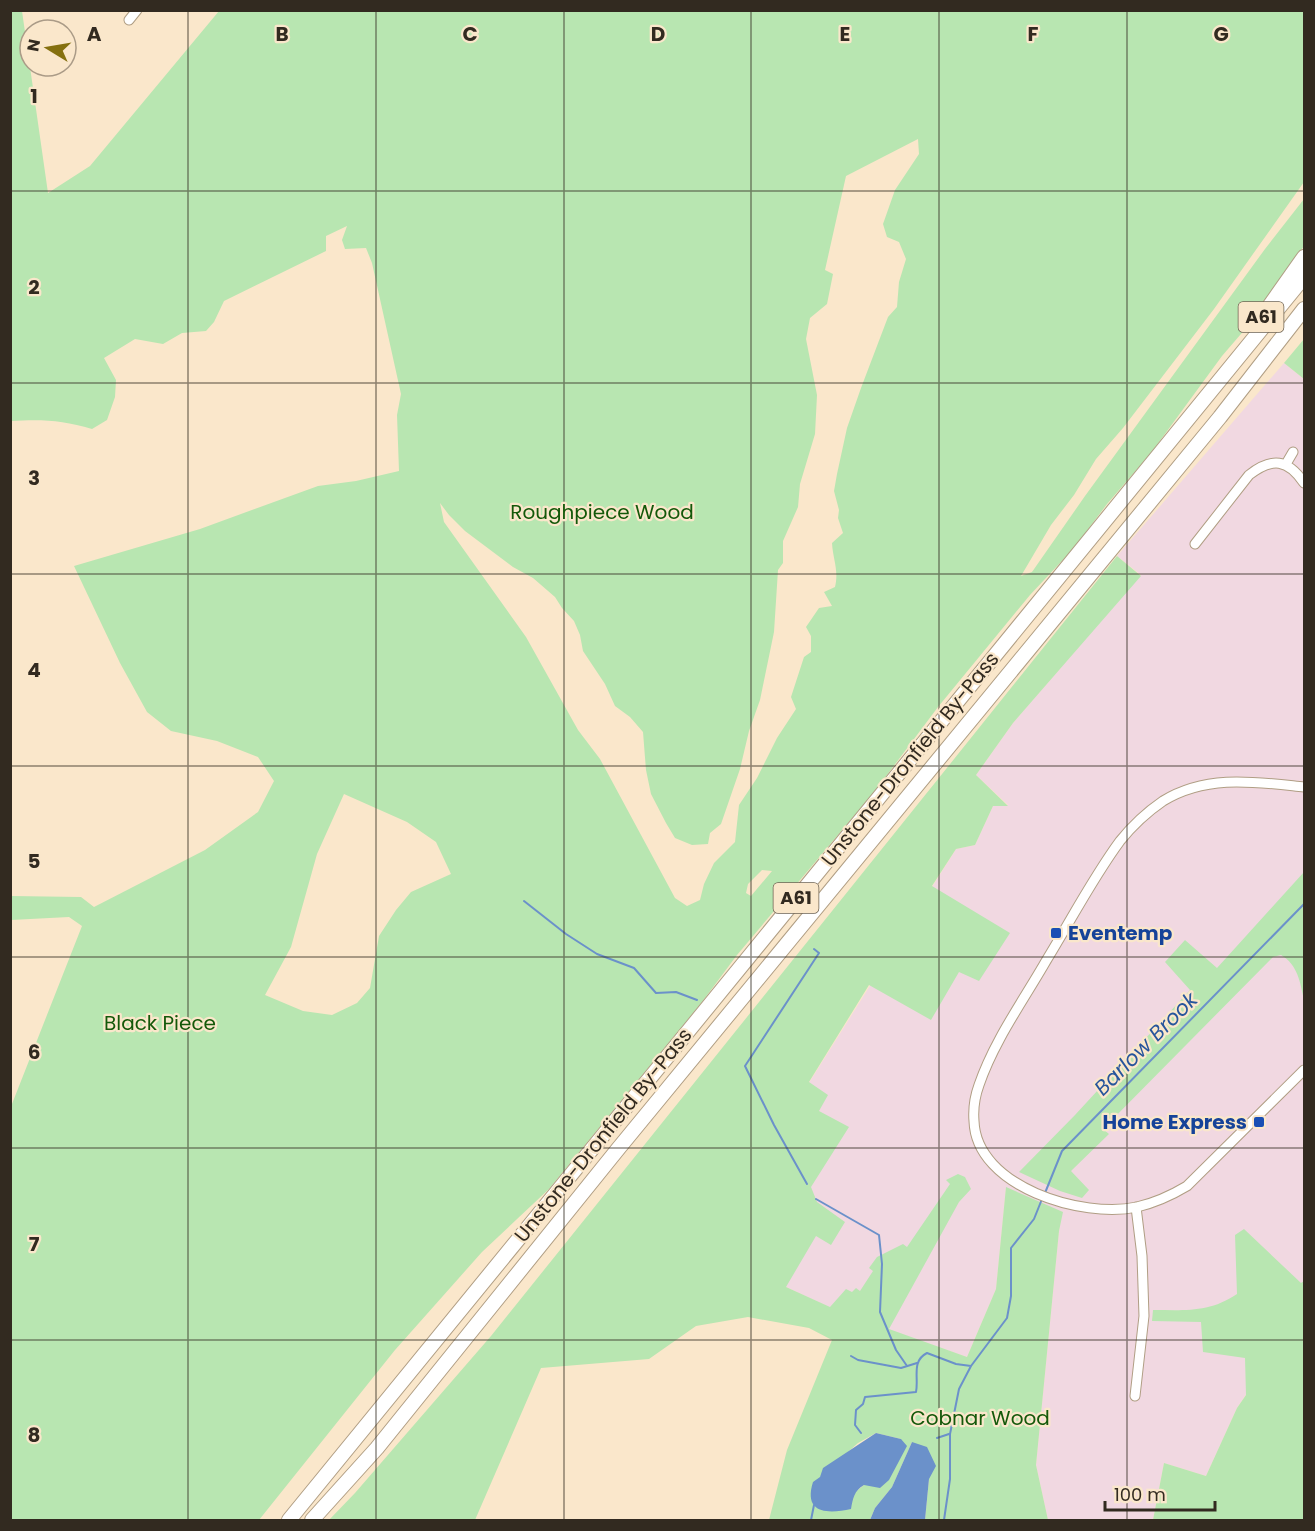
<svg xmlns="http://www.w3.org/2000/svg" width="1315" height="1531" font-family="Poppins,sans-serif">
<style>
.industrial{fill:#f1d8e1}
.green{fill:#b8e6b1;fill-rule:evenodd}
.water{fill:#6b91ca}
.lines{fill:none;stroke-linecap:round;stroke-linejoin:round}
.stream{stroke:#6b91ca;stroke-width:2}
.minor-casing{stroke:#b09e84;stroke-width:11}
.highway-casing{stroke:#b09e84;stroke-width:16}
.minor{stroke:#fff;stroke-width:9}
.highway{stroke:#fff;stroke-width:14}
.grid{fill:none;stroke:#322a20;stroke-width:1.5;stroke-opacity:0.55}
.transit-dot{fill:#1a4fb4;stroke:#fae7cb;stroke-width:2}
.labels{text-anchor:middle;stroke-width:4.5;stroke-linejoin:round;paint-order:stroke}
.shield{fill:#fae7cb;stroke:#6e6353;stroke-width:1.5}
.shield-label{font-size:18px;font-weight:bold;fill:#322a20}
.park-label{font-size:20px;fill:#14590a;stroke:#fae7cb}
.street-label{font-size:20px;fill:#322a20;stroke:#fae7cb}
.transit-label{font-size:20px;font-weight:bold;fill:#164399;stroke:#fae7cb;text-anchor:start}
.water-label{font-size:21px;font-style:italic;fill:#27559c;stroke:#fae7cb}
.grid-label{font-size:20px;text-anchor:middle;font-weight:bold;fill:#322a20;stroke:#fae7cb;stroke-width:4.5;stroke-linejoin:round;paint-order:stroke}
</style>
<rect width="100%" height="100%" fill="#fae7cb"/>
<path class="industrial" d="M1284 363 1304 379V1307L1237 1408 1206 1476 1164 1463 1153 1520H1048L1036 1465 1059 1231 1062 1212 1006 1188 996 1289 967 1357 844 1314 752 1271 785 1121 956 849 975 845 993 806 1008 805 976 775 1013 723 1141 575 1117 556Z"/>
<path class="green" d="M11 11H22L48 193 90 166 219 11H1304V182L1214 309 1123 428 1096 459 1074 495 1051 525 1021 576 1032 572 1085 496 1265 249 1304 199V246L1259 313 1222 356 1151 453 1107 504 1074 548 1030 595 938 707 875 791 737 955 702 1002 549 1189 482 1252 395 1350 259 1520H11L10 1109 82 926 69 917 11 920V896L81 897 94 907 205 850 258 812 274 781 258 757 217 741 171 731 147 712 120 663 74 566 200 529 318 486 356 481 399 471 397 415 401 394 372 263 366 248 345 249 342 240 347 226 326 236V251L224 301 214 322 206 331 182 333 163 344 135 339 104 358 116 380 115 397 107 420 92 429C63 420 41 419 11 421ZM918 139 919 154 895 190 883 224 887 237 899 242 906 259 899 282 897 307 888 317 861 388 847 428 837 474 834 491 839 510 838 518 843 533 832 543C833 560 839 570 835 587L824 592 832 606 819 608 806 627 811 636V652L804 657 791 697 796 709 777 738 757 778 739 805 735 842 714 863 704 884 700 900 687 906 675 898 600 759 578 730 526 637 444 522 440 503 449 515 465 531 513 567 533 578 555 597 562 608 574 621 580 635 583 651 605 684 615 706 630 717 643 732 646 770 651 794 666 823 675 838 692 845 708 844 710 833 721 824 740 769 749 731 760 700 774 632 778 570 783 563V541L798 507 800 484 815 434 817 395 806 339 810 318 827 304 833 274 825 270 846 176ZM344 794 407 822 436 842 451 874 411 892 396 910 379 936 370 988 357 1003 332 1015 303 1011 265 995 291 947 317 854ZM762 870 772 871 751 896 746 893 748 884Z
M1304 339V379L1284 363Z
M1117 556 1141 576 1013 723 976 775 1008 806H993L975 845 956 849 932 886 1010 933 979 981 959 972 931 1020 869 985 809 1082 828 1095 819 1111 849 1127 811 1187 817 1202 845 1222 831 1245 816 1236 786 1287 830 1307 846 1289 852 1292 856 1288 860 1291 873 1271 869 1268 877 1257 903 1244 907 1247 950 1184 946 1180 958 1174 965 1177 971 1189 959 1202 889 1329 967 1357 996 1289 1006 1187 1063 1212 1059 1231 1036 1465 1048 1520H925L929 1479 912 1442 892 1487 875 1508 870 1520H769L787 1450 832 1340 809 1328 748 1317 696 1326 649 1359 541 1368 475 1520H329L355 1493 491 1336ZM876 1433 901 1439 864 1485 854 1493 820 1477 858 1443Z
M1304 872V1000C1300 982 1298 965 1281 955L1273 957 1103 1129 1109 1134 1071 1171 1089 1190 1082 1198 1060 1191 1019 1172 1075 1115 1190 990 1165 962 1185 940 1217 968Z
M1244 1229 1301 1283 1304 1281V1520H1153L1164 1463 1206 1476 1237 1408 1246 1395 1245 1358 1203 1352 1201 1322 1152 1321 1153 1310C1185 1310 1209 1313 1237 1294L1235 1235Z"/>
<path class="water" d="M876 1433 901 1439 907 1446 889 1480 880 1488 864 1485C854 1491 853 1498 851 1509 828 1514 803 1514 813 1482L820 1477 823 1468Z
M912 1442 927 1447 936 1466 929 1479 925 1520H870L875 1508 892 1487Z"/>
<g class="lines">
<path class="stream" d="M524 901 566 934 597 954 634 968 656 993 676 992 697 1000
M807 1184 774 1125 745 1066 819 953 814 949
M1045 1193 1062 1151 1304 904
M816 1199 879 1235 882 1264 880 1312 896 1350 907 1366
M851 1356 858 1360 901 1368 917 1363
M861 1433 855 1425 856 1410 863 1404 865 1397 916 1392C919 1378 911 1361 927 1353L956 1364 971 1366
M937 1438 949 1434
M811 1520 814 1505
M944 1520 950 1479V1434L959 1389 971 1366 1007 1318 1011 1296V1248L1034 1219 1042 1199"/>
<g class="minor-casing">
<path id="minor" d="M129 20 137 10
M1286 464 1293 452
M1195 544 1249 475C1272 457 1288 459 1304 483
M1304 787C1256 782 1207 774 1163 801 1147 812 1132 826 1120 841 1092 879 1070 922 1046 961 1023 1001 994 1041 979 1085 975 1096 973 1109 974 1121 976 1187 1083 1219 1137 1207 1154 1203 1172 1195 1187 1186L1304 1070
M1135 1396 1144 1316 1142 1256 1136 1207"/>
</g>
<g class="highway-casing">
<path id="highway" d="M1263 315 1304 257
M289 1520 1304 277
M312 1520 377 1448 618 1149 1220 417 1304 309"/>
</g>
<use href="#minor" class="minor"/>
<use href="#highway" class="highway"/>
</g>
<path class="grid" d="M188 10V1520M376 10V1520M564 10V1520M751 10V1520M939 10V1520M1127 10V1520M10 191H1304M10 383H1304M10 574H1304M10 766H1304M10 957H1304M10 1148H1304M10 1340H1304"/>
<g class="transit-dot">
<rect x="1050" y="927" width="12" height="12" rx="3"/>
<rect x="1253" y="1116" width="12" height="12" rx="3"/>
</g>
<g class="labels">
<g class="shield">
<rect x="1238.5" y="302" width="45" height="30" rx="4.5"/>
<rect x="773.5" y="883" width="45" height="30" rx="4.5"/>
</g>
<g class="shield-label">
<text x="1261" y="323">A61</text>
<text x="796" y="904">A61</text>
</g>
<g class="park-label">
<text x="602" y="519">Roughpiece Wood</text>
<text x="160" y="1030">Black Piece</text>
<text x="980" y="1425">Cobnar Wood</text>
</g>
<g class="street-label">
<text transform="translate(910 759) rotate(-51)" y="7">Unstone-Dronfield By-Pass</text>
<text transform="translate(603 1135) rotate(-51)" y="7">Unstone-Dronfield By-Pass</text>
</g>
<g class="transit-label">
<text x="1068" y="940">Eventemp</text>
<text x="1247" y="1129" text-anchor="end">Home Express</text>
</g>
<g class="water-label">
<text transform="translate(1146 1044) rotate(-45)" y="7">Barlow Brook</text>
</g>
</g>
<g class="grid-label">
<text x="94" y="41">A</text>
<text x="282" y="41">B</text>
<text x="470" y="41">C</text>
<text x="658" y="41">D</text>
<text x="845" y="41">E</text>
<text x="1033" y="41">F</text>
<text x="1221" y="41">G</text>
<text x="34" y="103">1</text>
<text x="34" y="294">2</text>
<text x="34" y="485">3</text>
<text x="34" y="677">4</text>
<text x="34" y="868">5</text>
<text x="34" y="1059">6</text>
<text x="34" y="1251">7</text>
<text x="34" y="1442">8</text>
</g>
<rect width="1315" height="1531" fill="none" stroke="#322a20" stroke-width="24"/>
<g transform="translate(48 48) rotate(281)"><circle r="28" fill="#fae7cb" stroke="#aa9b87" stroke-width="1.5"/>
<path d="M0-4.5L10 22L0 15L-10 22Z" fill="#85700f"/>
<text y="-9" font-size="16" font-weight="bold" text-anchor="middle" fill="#322a20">N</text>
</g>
<path d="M1105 1501v9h110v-9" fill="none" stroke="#322a20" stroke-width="3"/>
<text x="1114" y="1501" font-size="18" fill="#322a20" stroke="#fae7cb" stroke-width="4.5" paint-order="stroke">100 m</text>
</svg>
